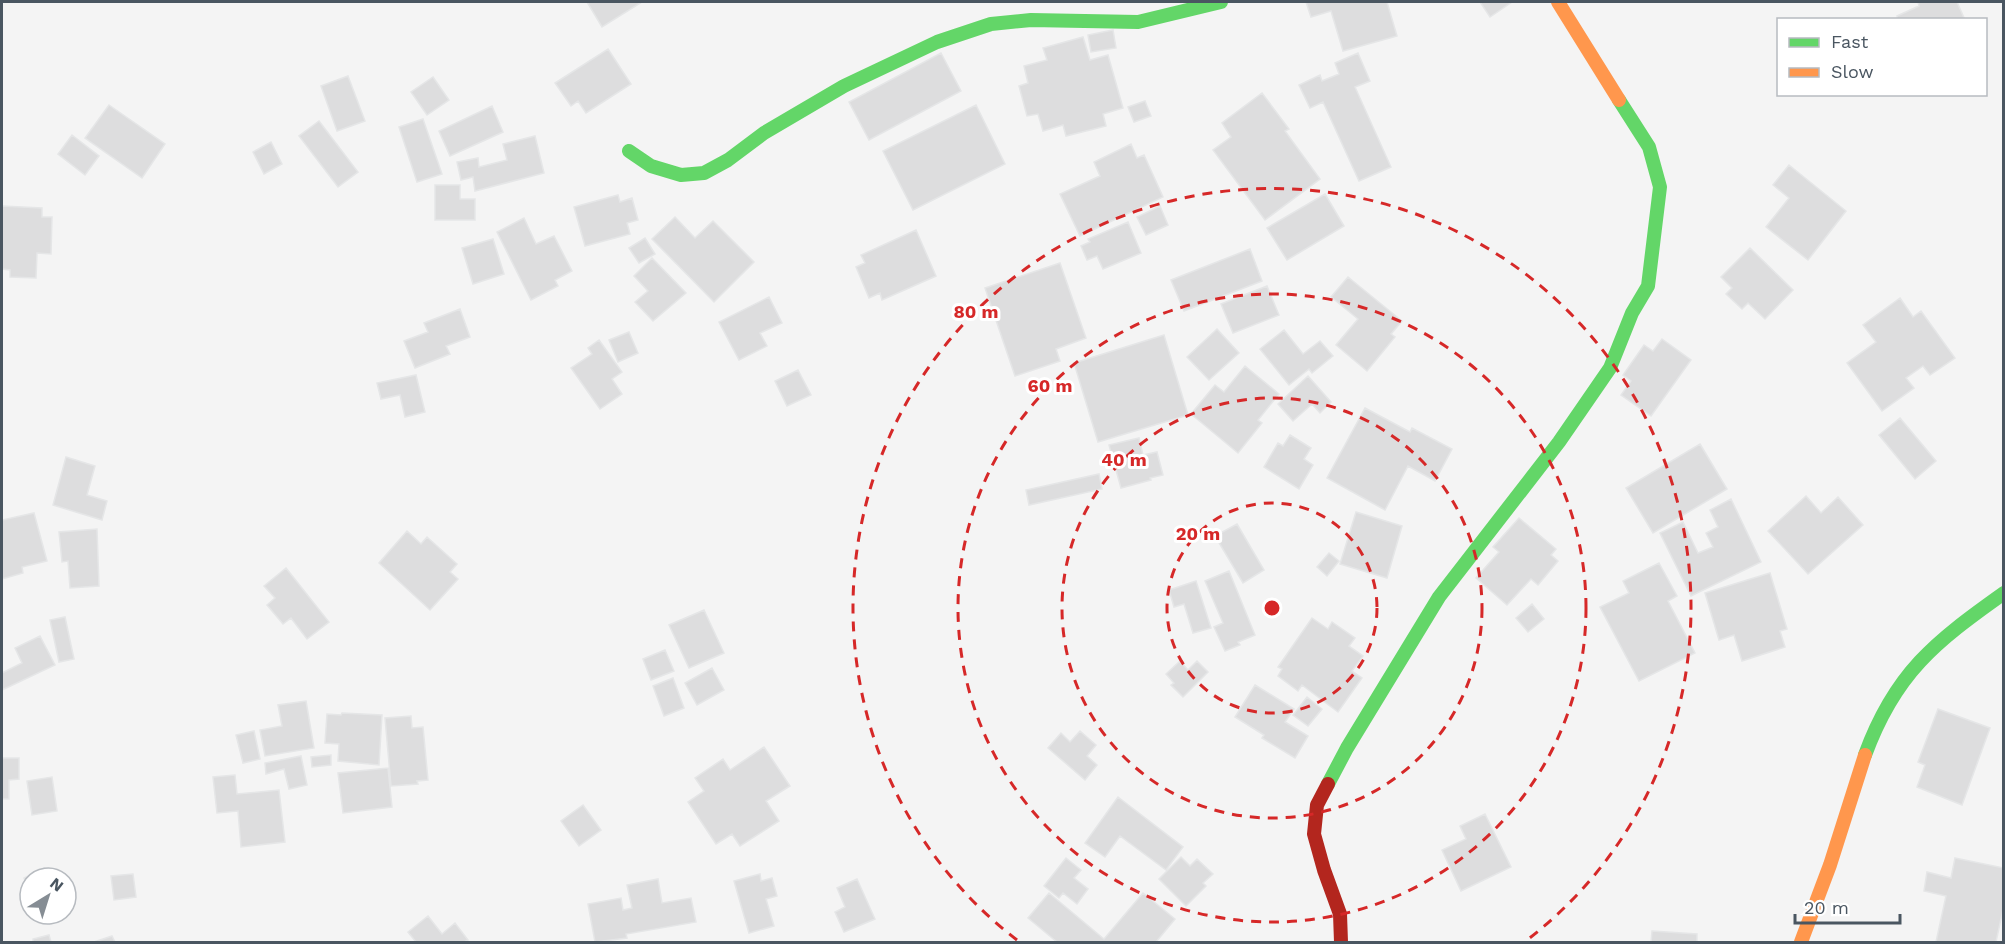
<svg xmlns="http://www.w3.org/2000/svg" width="2005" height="944" font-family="'Work Sans',sans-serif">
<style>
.building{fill:#ddddde;stroke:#e5e6e7;stroke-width:1.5}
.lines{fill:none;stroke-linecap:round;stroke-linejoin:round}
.fast{stroke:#63d668;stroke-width:14}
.slow{stroke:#ff974d;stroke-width:14}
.jam{stroke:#b3261e;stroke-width:14}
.ring{fill:none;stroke:#d62828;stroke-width:3;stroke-dasharray:10 8}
.centre{fill:#d62828;stroke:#fff;stroke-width:3}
.ring-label{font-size:18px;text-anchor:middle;font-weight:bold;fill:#d62828;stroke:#fff;stroke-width:6;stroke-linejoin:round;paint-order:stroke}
</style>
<rect width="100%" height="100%" fill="#f4f4f4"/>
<path class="building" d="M587 2H642L602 27Z
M1306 2H1387L1397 36 1343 51 1331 11 1311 17Z
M1480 2H1512L1490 17Z
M1918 2H1957L1965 20H1898L1897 16 1919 6Z
M1113 30 1116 48 1091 52 1088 35Z
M1083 37 1090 60 1108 55 1123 108 1103 114 1106 126 1066 136 1063 125 1043 131 1038 114 1027 116 1019 86 1028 83 1024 66 1047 60 1043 48Z
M608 49 631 84 586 113 578 101 571 106 555 83Z
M941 53 961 91 869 140 849 102Z
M1358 53 1370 81 1355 87 1391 167 1359 181 1323 102 1310 108 1299 85 1320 75 1322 81 1339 74 1335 63Z
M348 76 365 121 337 131 321 86Z
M433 77 449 100 427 115 411 92Z
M1262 93 1289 129 1285 131 1320 179 1265 220 1213 150 1231 137 1222 123Z
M1145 101 1151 116 1134 122 1128 107Z
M109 105 165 144 142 178 85 138Z
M976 105 1005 164 913 210 883 151Z
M492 106 503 132 450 156 439 131Z
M423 119 442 174 417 182 399 127Z
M319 121 358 172 338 187 299 136Z
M72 135 99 156 85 175 58 154Z
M535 136 544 173 475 191 473 177 461 180 457 162 478 158 479 167 507 160 503 144Z
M271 142 282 164 264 174 253 152Z
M1131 144 1137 158 1144 155 1163 197 1080 236 1060 194 1100 176 1094 162Z
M1789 165 1846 211 1808 260 1766 227 1789 198 1773 185Z
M435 185H460V199H475V220H435Z
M1325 194 1344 226 1287 260 1267 228Z
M618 195 620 202 632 198 638 220 627 223 630 234 585 246 574 207Z
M2 206 42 208V217H52L51 254 37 253 36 278 10 277V270L2 269Z
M1160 206 1168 225 1146 235 1137 217Z
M675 217 695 238 713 221 754 262 714 302 652 239Z
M524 218 536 244 554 236 572 271 555 280 558 286 531 300 497 232Z
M1128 222 1141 253 1103 269 1097 256 1087 260 1081 246 1090 242 1088 239Z
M916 230 936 276 882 300 880 293 869 298 856 267 865 263 861 255Z
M645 238 655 254 639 263 629 248Z
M493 239 504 274 473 284 462 248Z
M1750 248 1793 290 1765 319 1748 303 1742 309 1726 294 1732 288 1721 277Z
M1250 249 1262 281 1184 311 1171 280Z
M652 258 686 293 653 321 635 302 648 291 634 276Z
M1060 263 1086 338 1056 349 1060 361 1015 376 985 288Z
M1348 277 1402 321 1391 334 1395 337 1367 371 1336 345 1358 319 1331 297Z
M1267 286 1279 315 1233 333 1221 304Z
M769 297 782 323 760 333 767 346 739 360 719 322Z
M1900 298 1913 317 1921 311 1955 358 1930 375 1923 366 1906 378 1914 388 1882 411 1847 363 1876 342 1863 325Z
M460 309 470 337 446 346 450 354 415 368 404 341 428 332 424 323Z
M1217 329 1239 353 1209 380 1187 357Z
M1284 330 1303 354 1320 341 1333 356 1312 373 1309 369 1289 385 1260 349Z
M629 332 638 353 618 362 609 340Z
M1164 335 1188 415 1098 442 1074 363Z
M1662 339 1691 360 1651 416 1621 395 1631 381 1623 375 1644 345 1653 351Z
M599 340 622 372 612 379 622 394 600 409 571 368 592 354 588 348Z
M1245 366 1279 394 1258 420 1262 423 1238 453 1191 414 1215 385 1224 392Z
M798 370 811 395 787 406 775 381Z
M416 375 425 412 405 417 400 395 381 399 377 383Z
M1308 376 1331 402 1320 413 1312 404 1293 421 1278 404Z
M1365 408 1410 432 1412 428 1452 449 1435 481 1408 466 1385 510 1327 478Z
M1900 418 1936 461 1915 479 1879 435Z
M1290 435 1311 448 1304 459 1313 465 1299 489 1264 467 1278 443 1283 446Z
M1139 438 1143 455 1157 452 1163 475 1150 478 1151 480 1121 488 1109 445Z
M1700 444 1727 489 1653 533 1626 488Z
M66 457 95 466 87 495 107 501 102 520 53 505Z
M1099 474 1102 489 1029 505 1026 490Z
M1806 496 1821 513 1838 497 1863 525 1808 574 1768 531Z
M1731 499 1761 562 1691 596 1660 533 1683 522 1698 553 1713 547 1706 533 1718 527 1710 510Z
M1356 512 1402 526 1387 578 1340 564Z
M34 513 47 561 22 567 23 573 2 579V520Z
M1519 518 1556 549 1551 555 1558 561 1538 585 1531 579 1507 605 1476 578 1499 552 1493 547Z
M1237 524 1264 570 1243 583 1215 536Z
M97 529 99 586 70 588 68 561 62 562 59 532Z
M407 531 421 544 427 537 457 564 450 572 458 579 430 610 379 563Z
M1329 553 1339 561 1327 576 1317 567Z
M1659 563 1677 596 1668 601 1695 653 1639 681 1600 607 1629 593 1623 581Z
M286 568 329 622 307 639 291 618 283 624 267 605 275 598 264 586Z
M1229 571 1255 635 1238 642 1240 645 1225 651 1214 627 1223 623 1205 581Z
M1770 573 1787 629 1780 631 1785 647 1742 661 1734 635 1719 640 1705 593Z
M1196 581 1211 628 1193 633 1184 604 1174 607 1169 590Z
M1532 604 1544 619 1528 632 1516 618Z
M704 610 724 653 689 668 669 625Z
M65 617 74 659 59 662 50 620Z
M1312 618 1328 629 1332 622 1355 638 1349 646 1363 656 1352 671 1362 678 1338 712 1302 685 1298 691 1278 676 1282 669 1278 667Z
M40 636 55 665 2 690V673L22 663 15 648Z
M665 650 674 671 651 680 643 659Z
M1180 661 1188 670 1197 661 1208 672 1183 697 1171 685 1174 683 1166 674Z
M712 668 724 690 697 705 685 683Z
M673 678 684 708 664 716 653 686Z
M1255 685 1294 709 1285 722 1308 736 1295 758 1262 738 1264 735 1235 717Z
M1307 697 1322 709 1308 726 1293 715Z
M306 701 314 748 265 756 260 730 282 726 278 705Z
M1938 709 1990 728 1962 805 1917 787 1925 765 1918 762Z
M342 713 382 715 379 765 338 761 339 744 325 743 327 714 341 715Z
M411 716 412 728 423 727 428 780 417 781 418 784 391 786 385 718Z
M254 731 260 759 243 763 236 735Z
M1080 731 1096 745 1087 756 1097 765 1085 780 1048 748 1061 733 1070 742Z
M764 747 790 786 766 801 779 821 740 846 732 834 716 844 688 802 704 791 695 778 723 759 730 770Z
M331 755V765L312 767 311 757Z
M301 756 307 785 289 789 284 769 266 774 265 763Z
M2 758H19V779L9 780V799H2Z
M388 768 392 807 343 813 338 773Z
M235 775 237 794 279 790 285 842 241 847 238 811 217 813 213 777Z
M52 777 57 811 32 815 27 781Z
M1118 797 1183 847 1166 870 1120 836 1105 857 1085 843Z
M583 805 601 830 579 846 561 821Z
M1485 814 1511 867 1461 891 1442 850 1466 839 1460 826Z
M1181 857 1190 866 1197 859 1213 874 1203 883 1206 886 1186 906 1159 879Z
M1066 858 1081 870 1074 878 1088 889 1077 904 1063 893 1059 898 1044 886Z
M1955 858 2004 868V905L1996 942H1936L1946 896 1924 891 1927 872 1951 878Z
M44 868 49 878H30V891L24 878Z
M133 874 136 897 114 900 111 876Z
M760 874 761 881 772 878 777 896 766 899 774 926 749 933 734 881Z
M658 879 662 903 691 898 696 922 626 934 627 938 595 942 588 904 621 898 623 910 632 908 627 885Z
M857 879 875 919 844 932 835 912 845 907 837 888Z
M1049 893 1104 939 1143 893 1175 919 1156 942H1057L1028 918Z
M428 916 442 934 455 923 468 940 464 942H416L408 932Z
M1652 931 1697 934V942H1651Z
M49 935 51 942H33V939Z
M112 936 115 942H94Z"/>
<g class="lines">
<path class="fast" d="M629 151 651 166 681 175 704 173 728 160 764 133 844 86 937 42 991 24 1031 20 1138 22 1221 2
M1865 755C1895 673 1935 642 2004 593
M1328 784 1347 748 1439 597 1559 442 1610 368 1632 313 1648 286 1660 187 1649 147 1619 100"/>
<path class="slow" d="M1558 2 1619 100
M1801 942 1830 865 1865 755"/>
<path class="jam" d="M1328 784 1317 805 1314 834 1324 870 1340 914 1341 942"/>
</g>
<g class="ring">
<circle cx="1272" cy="608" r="105"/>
<circle cx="1272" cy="608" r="210"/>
<circle cx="1272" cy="608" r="314"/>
<path d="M1017 940A419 419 0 1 1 1527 940"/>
</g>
<circle cx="1272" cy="608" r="9" class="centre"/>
<g class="ring-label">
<text x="976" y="318">80 m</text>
<text x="1050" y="392">60 m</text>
<text x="1124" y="466">40 m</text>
<text x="1198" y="540">20 m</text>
</g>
<rect width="2005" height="944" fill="none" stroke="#4a5661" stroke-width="6"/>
<rect x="1777" y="18" width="210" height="78" fill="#ffffff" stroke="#b7bbc0" stroke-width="1.5"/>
<rect x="1789" y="38" width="30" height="9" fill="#63d668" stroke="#b7bbc0" stroke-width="1.5"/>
<text x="1831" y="48" font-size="18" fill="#4a5661">Fast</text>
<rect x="1789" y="68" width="30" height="9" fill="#ff974d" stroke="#b7bbc0" stroke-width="1.5"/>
<text x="1831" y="78" font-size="18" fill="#4a5661">Slow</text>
<g transform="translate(48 896) rotate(38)"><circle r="28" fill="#ffffff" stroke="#b7bbc0" stroke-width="1.5"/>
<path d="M0-4.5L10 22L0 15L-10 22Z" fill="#868d94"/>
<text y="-9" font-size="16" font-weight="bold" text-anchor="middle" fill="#4a5661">N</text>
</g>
<path d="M1795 914v9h105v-9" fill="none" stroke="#4a5661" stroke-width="3"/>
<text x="1804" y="914" font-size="18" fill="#4a5661" stroke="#ffffff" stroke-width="4.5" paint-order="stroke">20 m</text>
</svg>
